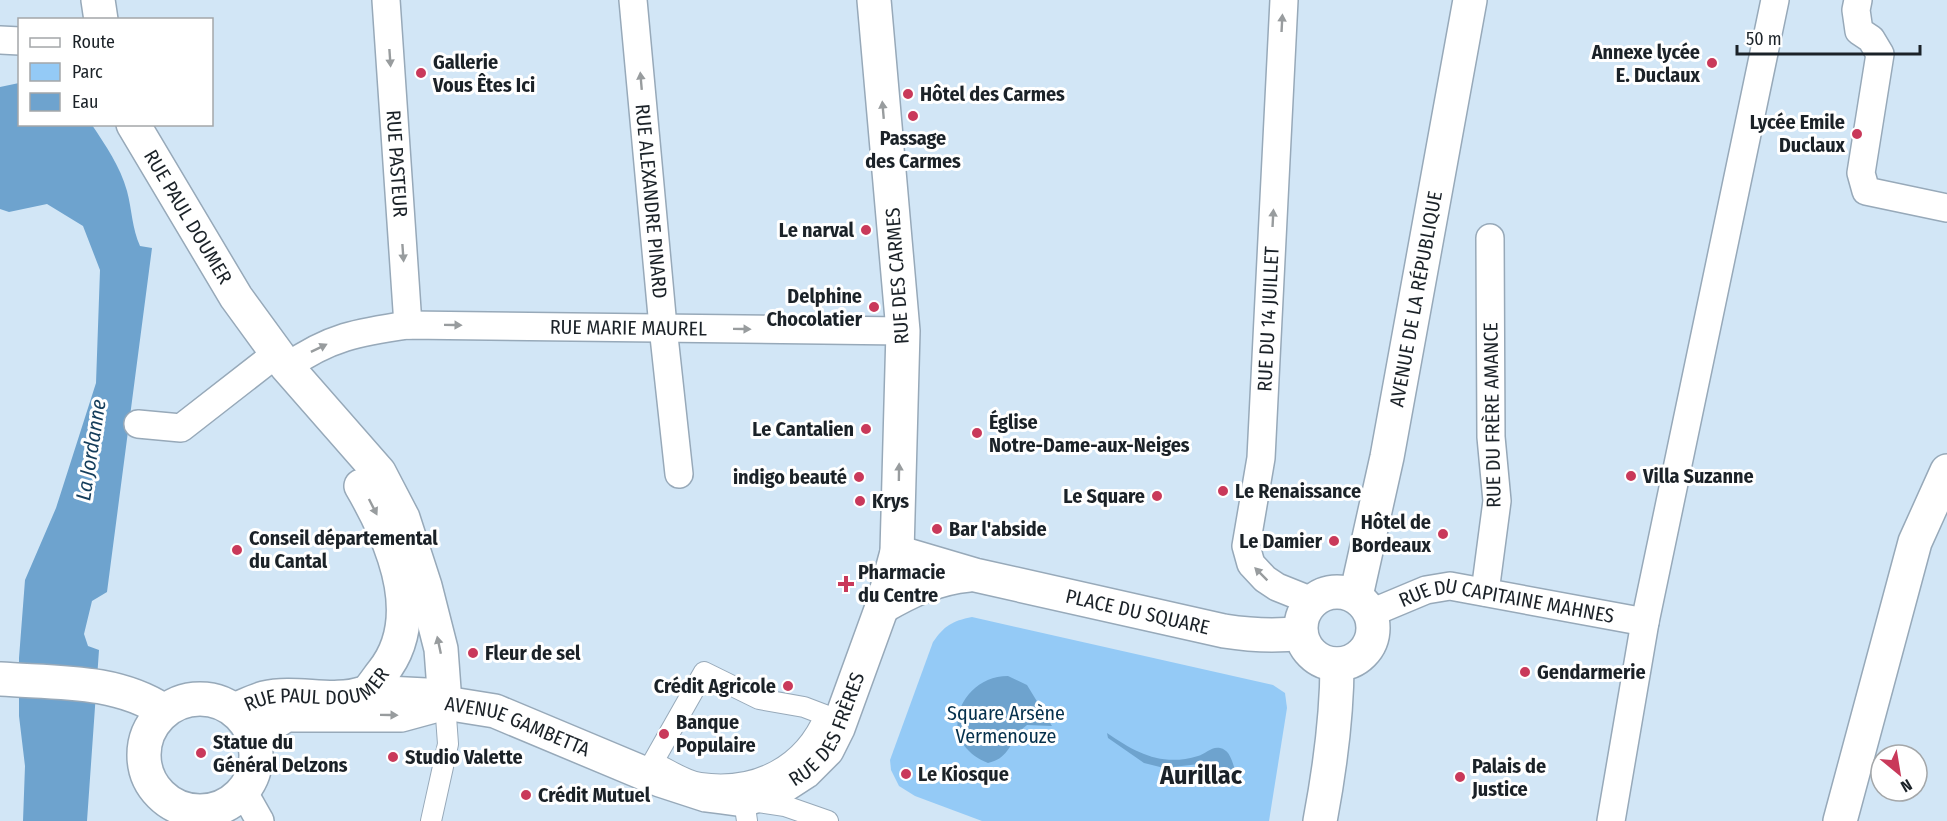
<svg xmlns="http://www.w3.org/2000/svg" width="1947" height="821" font-family="'Fira Sans Condensed',sans-serif">
<style>
.green{fill:#94caf6}
.water{fill:#6ea3ce}
.lines{fill:none;stroke-linecap:round;stroke-linejoin:round}
.pedestrian-casing{stroke:#97a9b9;stroke-width:22}
.minor-casing{stroke:#97a9b9;stroke-width:30}
.tertiary-casing{stroke:#97a9b9;stroke-width:36}
.secondary-casing{stroke:#97a9b9;stroke-width:36}
.pedestrian{stroke:#fff;stroke-width:20}
.minor{stroke:#fff;stroke-width:27}
.tertiary{stroke:#fff;stroke-width:33}
.secondary{stroke:#fff;stroke-width:33}
.oneway{fill:#989c9e}
.poi-dot{fill:#c9395a;stroke:#fff;stroke-width:2}
.labels{text-anchor:middle;stroke-width:6;stroke-linejoin:round;paint-order:stroke}
.poi-label{font-size:20px;font-weight:bold;fill:#1b2228;stroke:#fff;text-anchor:start}
.street-label{font-size:20px;fill:#1b2228;stroke:#fff}
.park-label{font-size:20px;fill:#04304c;stroke:#fff}
.water-label{font-size:21px;font-style:italic;fill:#143d5b;stroke:#fff}
.district-label{font-size:26px;font-weight:bold;fill:#1b2228;stroke:#fff}
</style>
<rect width="100%" height="100%" fill="#d2e6f6"/>
<path class="green" d="M972 617 1273 685 1285 693 1287 708 1269 821H982L915 796 899 786 891 770 890 760 933 642C944 626 952 621 972 617Z"/>
<path class="water" d="M19 83 20 124 92 125C106 146 120 166 127 191 132 210 132 228 140 246L152 248 107 592 92 601 84 634 88 646 99 650 87 821H23L25 766 19 716V658L25 580 56 508 96 383 100 270 83 226 47 204 9 212 0 209V87Z
M1008 676 1027 685 1052 726 1027 725C1010 737 1012 758 988 763 933 741 960 676 1008 676Z
M1107 733C1136 753 1162 767 1198 756 1205 754 1212 746 1220 748 1230 750 1232 761 1235 770L1228 781 1219 783 1209 778 1199 764 1164 768 1144 763 1108 738Z"/>
<g class="lines">
<g class="pedestrian-casing">
<path id="pedestrian" d="M704 672 759 699 804 707 825 715C804 766 756 791 700 783 685 781 668 769 653 762Z
M431 821 448 744 445 703
M747 821 744 800 785 806 828 821"/>
</g>
<g class="minor-casing">
<g id="minor">
<path id="s1" d="M386 0 408 325"/>
<path id="s2" d="M633 0 663 327 679 474"/>
<path d="M1284 0 1261 458 1246 546 1251 564 1265 579 1277 587 1312 601"/>
<path d="M1858 0 1856 10 1859 31 1871 39 1880 54 1861 173 1866 191 1947 208"/>
<path d="M0 40 20 41"/>
<path id="s3" d="M287 367C329 337 359 332 408 325L903 331"/>
<path d="M138 424 181 428 276 354"/>
<path d="M1485 592 1497 501 1491 437 1490 238"/>
<path id="s4" d="M1371 613 1426 590 1450 586 1645 622"/>
<path d="M243 791 260 821"/>
<path d="M1611 821 1645 622 1775 0"/>
</g>
</g>
<g class="tertiary-casing">
<g id="tertiary">
<path id="s5" d="M897 552 975 575 1224 631C1250 635 1274 637 1301 633"/>
<circle cx="1337" cy="628" r="36"/>
<path id="s6" d="M1356 596 1387 457 1470 0"/>
<path d="M882 607C910 591 936 578 969 575"/>
<path id="s7" d="M367 692 426 695 445 703 495 711 660 780 706 795 722 797 744 800 785 785 805 772 827 750 838 728 882 607 897 552 903 331 874 0"/>
<path d="M1320 821C1330 768 1337 718 1337 664"/>
</g>
</g>
<g class="secondary-casing">
<g id="secondary">
<path d="M98 0 101 20"/>
<path id="s8" d="M133 124 236 297 287 367 379 472 403 518 425 586 441 649 445 703 401 715H286L253 736"/>
<path d="M0 679C55 683 116 679 164 711"/>
<circle cx="200" cy="755" r="56"/>
<path id="s9" d="M234 710C244 706 254 701 264 698 297 690 332 704 364 693 371 690 377 679 382 673 427 618 392 539 361 486"/>
<path d="M1840 821 1915 542 1947 471"/>
</g>
</g>
<use href="#pedestrian" class="pedestrian"/>
<use href="#minor" class="minor"/>
<use href="#tertiary" class="tertiary"/>
<use href="#secondary" class="secondary"/>
</g>
<defs><path id="oneway-solid" d="M-6-.8H1V-3.2L6.5 0L1 3.2V.8H-6Z" transform="scale(1.5)"/></defs>
<g class="oneway">
<use href="#oneway-solid" transform="translate(1282 23) rotate(-87)"/>
<use href="#oneway-solid" transform="translate(390 58) rotate(86)"/>
<use href="#oneway-solid" transform="translate(641 81) rotate(-95)"/>
<use href="#oneway-solid" transform="translate(883 110) rotate(-95)"/>
<use href="#oneway-solid" transform="translate(1273 218) rotate(-87)"/>
<use href="#oneway-solid" transform="translate(403 253) rotate(86)"/>
<use href="#oneway-solid" transform="translate(453 325) rotate(1)"/>
<use href="#oneway-solid" transform="translate(742 329) rotate(1)"/>
<use href="#oneway-solid" transform="translate(319 348) rotate(-26)"/>
<use href="#oneway-solid" transform="translate(899 472) rotate(-89)"/>
<use href="#oneway-solid" transform="translate(373 507) rotate(63)"/>
<use href="#oneway-solid" transform="translate(1261 574) rotate(-135)"/>
<use href="#oneway-solid" transform="translate(439 645) rotate(-102)"/>
<use href="#oneway-solid" transform="translate(389 715) rotate(1)"/>
</g>
<g class="poi-dot">
<circle cx="1712" cy="63" r="6"/>
<circle cx="421" cy="73" r="6"/>
<circle cx="908" cy="94" r="6"/>
<circle cx="913" cy="116" r="6"/>
<circle cx="1857" cy="134" r="6"/>
<circle cx="866" cy="230" r="6"/>
<circle cx="874" cy="307" r="6"/>
<circle cx="866" cy="429" r="6"/>
<circle cx="977" cy="433" r="6"/>
<circle cx="1631" cy="476" r="6"/>
<circle cx="859" cy="477" r="6"/>
<circle cx="1223" cy="491" r="6"/>
<circle cx="1157" cy="496" r="6"/>
<circle cx="860" cy="501" r="6"/>
<circle cx="937" cy="529" r="6"/>
<circle cx="1443" cy="534" r="6"/>
<circle cx="1334" cy="541" r="6"/>
<circle cx="237" cy="550" r="6"/>
<path d="M843 575h6v6h6v6h-6v6h-6v-6h-6v-6h6z"/>
<circle cx="473" cy="653" r="6"/>
<circle cx="1525" cy="672" r="6"/>
<circle cx="788" cy="686" r="6"/>
<circle cx="664" cy="734" r="6"/>
<circle cx="201" cy="753" r="6"/>
<circle cx="393" cy="757" r="6"/>
<circle cx="906" cy="774" r="6"/>
<circle cx="1460" cy="777" r="6"/>
<circle cx="526" cy="795" r="6"/>
</g>
<g class="labels">
<g class="poi-label">
<text x="1700" y="59" text-anchor="end">Annexe lycée<tspan x="1700" dy="23">E. Duclaux</tspan></text>
<text x="433" y="69">Gallerie<tspan x="433" dy="23">Vous Êtes Ici</tspan></text>
<text x="920" y="101">Hôtel des Carmes</text>
<text x="1845" y="129" text-anchor="end">Lycée Emile<tspan x="1845" dy="23">Duclaux</tspan></text>
<text x="913" y="145" text-anchor="middle">Passage<tspan x="913" dy="23">des Carmes</tspan></text>
<text x="854" y="237" text-anchor="end">Le narval</text>
<text x="862" y="303" text-anchor="end">Delphine<tspan x="862" dy="23">Chocolatier</tspan></text>
<text x="989" y="429">Église<tspan x="989" dy="23">Notre-Dame-aux-Neiges</tspan></text>
<text x="854" y="436" text-anchor="end">Le Cantalien</text>
<text x="1643" y="483">Villa Suzanne</text>
<text x="847" y="484" text-anchor="end">indigo beauté</text>
<text x="1235" y="498">Le Renaissance</text>
<text x="1145" y="503" text-anchor="end">Le Square</text>
<text x="872" y="508">Krys</text>
<text x="1431" y="529" text-anchor="end">Hôtel de<tspan x="1431" dy="23">Bordeaux</tspan></text>
<text x="949" y="536">Bar l'abside</text>
<text x="249" y="545">Conseil départemental<tspan x="249" dy="23">du Cantal</tspan></text>
<text x="1322" y="548" text-anchor="end">Le Damier</text>
<text x="858" y="579">Pharmacie<tspan x="858" dy="23">du Centre</tspan></text>
<text x="485" y="660">Fleur de sel</text>
<text x="1537" y="679">Gendarmerie</text>
<text x="776" y="693" text-anchor="end">Crédit Agricole</text>
<text x="676" y="729">Banque<tspan x="676" dy="23">Populaire</tspan></text>
<text x="213" y="749">Statue du<tspan x="213" dy="23">Général Delzons</tspan></text>
<text x="405" y="764">Studio Valette</text>
<text x="1472" y="773">Palais de<tspan x="1472" dy="23">Justice</tspan></text>
<text x="918" y="781">Le Kiosque</text>
<text x="538" y="802">Crédit Mutuel</text>
</g>
<g class="street-label">
<text dy="7" stroke="none"><textPath href="#s1" startOffset="164">RUE PASTEUR</textPath></text>
<text dy="7" stroke="none"><textPath href="#s2" startOffset="202">RUE ALEXANDRE PINARD</textPath></text>
<text dy="7" stroke="none"><textPath href="#s8" startOffset="108">RUE PAUL DOUMER</textPath></text>
<text transform="translate(897 276) rotate(-94)" y="7">RUE DES CARMES</text>
<text dy="7" stroke="none"><textPath href="#s6" startOffset="303">AVENUE DE LA RÉPUBLIQUE</textPath></text>
<text transform="translate(1268 319) rotate(-87)" y="7">RUE DU 14 JUILLET</text>
<text dy="7" stroke="none"><textPath href="#s3" startOffset="350">RUE MARIE MAUREL</textPath></text>
<text transform="translate(1492 415) rotate(-91)" y="7">RUE DU FRÈRE AMANCE</text>
<text dy="7" stroke="none"><textPath href="#s5" startOffset="248">PLACE DU SQUARE</textPath></text>
<text dy="7" stroke="none"><textPath href="#s4" startOffset="141">RUE DU CAPITAINE MAHNES</textPath></text>
<text dy="7" stroke="none"><textPath href="#s9" startOffset="88">RUE PAUL DOUMER</textPath></text>
<text dy="7" stroke="none"><textPath href="#s7" startOffset="512">RUE DES FRÈRES</textPath></text>
<text dy="7" stroke="none"><textPath href="#s7" startOffset="156">AVENUE GAMBETTA</textPath></text>
</g>
<g class="park-label">
<text x="1006" y="720">Square Arsène<tspan x="1006" dy="23">Vermenouze</tspan></text>
</g>
<g class="water-label">
<text transform="translate(91 450) rotate(-81)" y="7">La Jordanne</text>
</g>
<g class="district-label">
<text x="1201" y="784">Aurillac</text>
</g>
</g>
<rect x="18" y="18" width="195" height="108" fill="#ffffff" stroke="#a4a7a9" stroke-width="1.5"/>
<rect x="30" y="38" width="30" height="9" fill="#ffffff" stroke="#a4a7a9" stroke-width="1.5"/>
<text x="72" y="48" font-size="18" fill="#1b2228">Route</text>
<rect x="30" y="63" width="30" height="18" fill="#94caf6" stroke="#a4a7a9" stroke-width="1.5"/>
<text x="72" y="78" font-size="18" fill="#1b2228">Parc</text>
<rect x="30" y="93" width="30" height="18" fill="#6ea3ce" stroke="#a4a7a9" stroke-width="1.5"/>
<text x="72" y="108" font-size="18" fill="#1b2228">Eau</text>
<g transform="translate(1899 773) rotate(150)"><circle r="28" fill="#ffffff" stroke="#a4a7a9" stroke-width="1.5"/>
<path d="M0-4.5L10 22L0 15L-10 22Z" fill="#c9395a"/>
<text y="-9" font-size="16" font-weight="bold" text-anchor="middle" fill="#1b2228">N</text>
</g>
<path d="M1737 45v9h183v-9" fill="none" stroke="#1b2228" stroke-width="3"/>
<text x="1746" y="45" font-size="18" fill="#1b2228" stroke="#ffffff" stroke-width="4.5" paint-order="stroke">50 m</text>
</svg>
